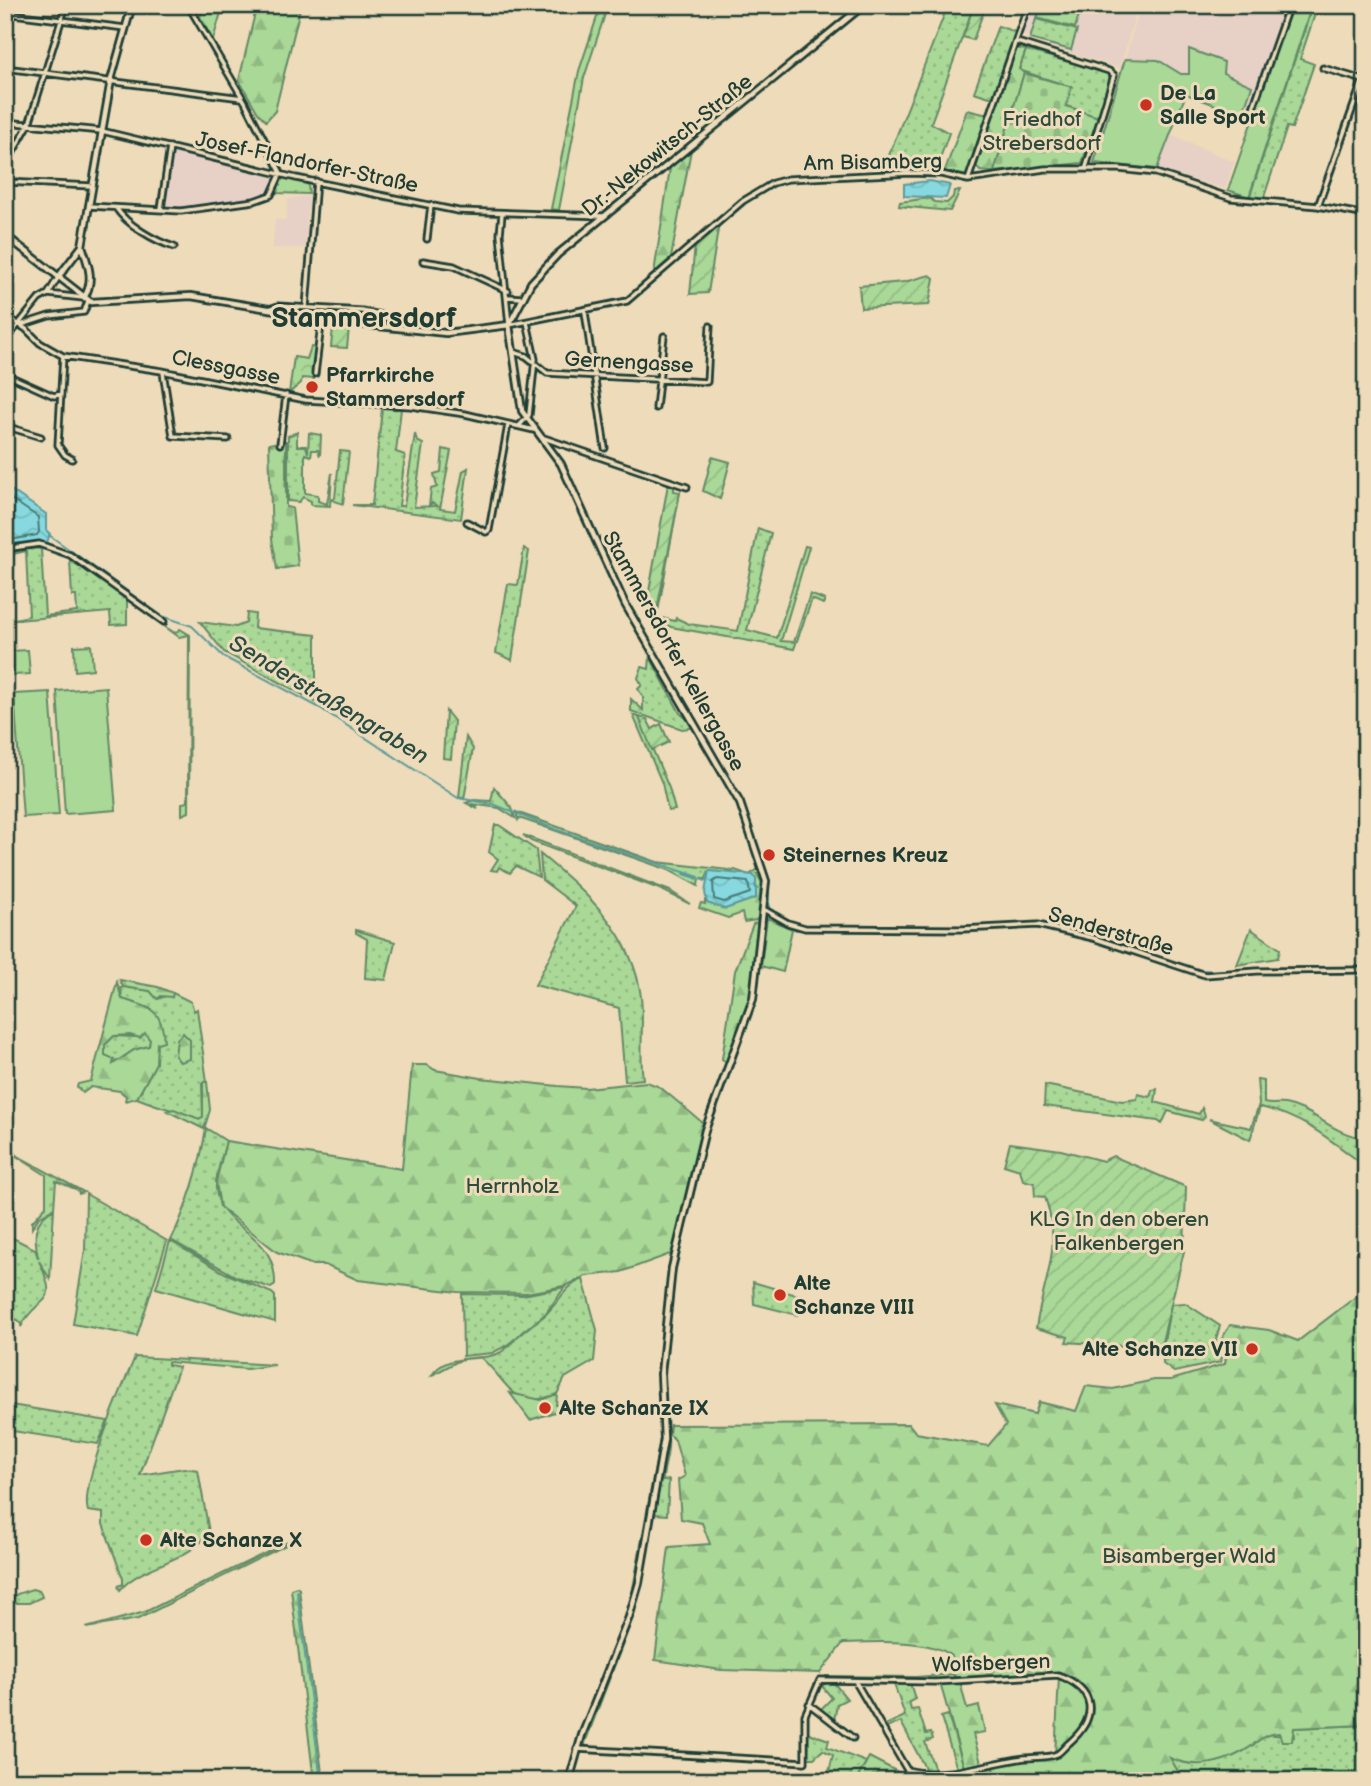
<svg xmlns="http://www.w3.org/2000/svg" width="1371" height="1786" font-family="'Balsamiq Sans',sans-serif">
<style>
.built{fill:#e7d0c6}
.grass{fill:url(#grass-dots);stroke:#648a66;stroke-width:2}
.forest{fill:url(#forest-firs);stroke:#648a66;stroke-width:2;fill-rule:evenodd}
.cemetery{fill:url(#cemetery-stones);stroke:#648a66;stroke-width:2}
.park{fill:url(#park-crowns);stroke:#648a66;stroke-width:2}
.garden{fill:url(#garden-furrows);stroke:#648a66;stroke-width:2}
.pitch{fill:#a9d897;stroke:#648a66;stroke-width:2}
.water{fill:url(#water-waves);stroke:#5d9b9b;stroke-width:2}
.lines{fill:none;stroke-linecap:round;stroke-linejoin:round}
.shore{stroke:#497b78;stroke-width:2}
.stream{stroke:#5d9b9b;stroke-width:2}
.street-casing{stroke:#1f3d34;stroke-width:9}
.secondary-casing{stroke:#1f3d34;stroke-width:10}
.street{stroke:#eedbb9;stroke-width:3.5}
.secondary{stroke:#eedbb9;stroke-width:4.5}
.poi-dot{fill:#c8321e;stroke:#eedbb9;stroke-width:2.5}
.labels{text-anchor:middle;stroke-width:6;stroke-linejoin:round;paint-order:stroke}
.poi-label{font-size:21px;font-weight:bold;fill:#1f3d34;stroke:#eedbb9;text-anchor:start}
.park-label{font-size:21px;fill:#2d4c3e;stroke:#eedbb9}
.street-label{font-size:21px;fill:#1f3d34;stroke:#eedbb9}
.water-label{font-size:23px;font-style:italic;fill:#294d45;stroke:#eedbb9}
.district-label{font-size:28px;font-weight:bold;fill:#1f3d34;stroke:#eedbb9}
</style>
<defs>
<pattern id="grass-dots" width="8" height="8" patternUnits="userSpaceOnUse" patternTransform="scale(1.75)"><rect width="8" height="8" fill="#a9d897"/><path d="M2 2h.1M6 6h.1" fill="none" stroke="#91ba83" stroke-width="1.8" stroke-linecap="round"/></pattern>
<pattern id="forest-firs" width="22" height="20" patternUnits="userSpaceOnUse" patternTransform="scale(1.75)"><rect width="22" height="20" fill="#a9d897"/><path d="M5 1l3.5 6h-7zM16 11l3.5 6h-7z" fill="#91ba83"/></pattern>
<pattern id="cemetery-stones" width="16" height="16" patternUnits="userSpaceOnUse" patternTransform="scale(1.75)"><rect width="16" height="16" fill="#a9d897"/><path d="M2 7V4a2 2 0 0 1 4 0v3zM10 15v-3a2 2 0 0 1 4 0v3z" fill="#91ba83"/></pattern>
<pattern id="park-crowns" width="20" height="18" patternUnits="userSpaceOnUse" patternTransform="scale(1.75)"><rect width="20" height="18" fill="#a9d897"/><path d="M2 6a3 3 0 1 1 6 0M12 15a3 3 0 1 1 6 0" fill="none" stroke="#91ba83"/></pattern>
<pattern id="garden-furrows" width="10" height="10" patternUnits="userSpaceOnUse" patternTransform="scale(1.75)"><rect width="10" height="10" fill="#a9d897"/><path d="M-1 1l2-2M0 10L10 0M9 11l2-2" fill="none" stroke="#91ba83"/></pattern>
<pattern id="water-waves" width="16" height="10" patternUnits="userSpaceOnUse" patternTransform="scale(1.75)"><rect width="16" height="10" fill="#87d9df"/><path d="M0 5q4-4 8 0t8 0" fill="none" stroke="#74bbc0"/></pattern>
</defs>
<rect width="100%" height="100%" fill="#eedbb9"/>
<filter id="ink" filterUnits="userSpaceOnUse"><feTurbulence type="fractalNoise" baseFrequency=".0143" numOctaves="2"/><feDisplacementMap in="SourceGraphic" scale="14" xChannelSelector="R" yChannelSelector="G"/><feConvolveMatrix kernelMatrix="1 2 1 2 8 2 1 2 1" color-interpolation-filters="sRGB"/></filter>
<g filter="url(#ink)">
<path class="built" d="M1030 5H1138L1120 68 1026 39 1027 37 1022 34Z
M1141 5H1254L1282 17 1249 118 1186 94 1170 135 1234 162 1225 189 1157 169 1094 163Z
M172 152 239 167 275 178 271 189 260 197 177 210 163 207Z
M309 196 305 248H273L275 220H286L288 199Z"/>
<path class="grass" d="M948 5H974L931 123 949 133 935 172 882 173Z
M1311 10 1316 11 1300 59 1314 64 1292 128 1287 127 1263 200 1249 199Z
M1036 19 1077 30 1071 50 1030 39Z
M998 26 1018 33 993 98 974 92Z
M1026 50 1108 73 1111 81 1100 118 1066 106 1071 87 1019 70Z
M954 191H960L950 211 899 206 900 202 930 198 934 202 947 203 953 197Z
M382 408 401 409 396 452 405 455 399 506H404L415 434 417 441 423 444 414 507 437 506 432 503 429 506 431 489 437 487 434 474 441 472 443 449 451 451 440 509 455 511 463 471 468 468 461 519 352 505H372Z
M297 432V446H306L308 453 309 433 321 435 320 456 318 450H312L311 456 305 454V493L318 495V501L327 504 332 473 330 506 311 505V501L303 497 299 502 288 501V436Z
M340 451 349 452 343 504 332 500 335 498Z
M680 492 657 617 675 621 676 618 689 624 738 631 758 528 771 533 747 630 777 638 805 546 809 547 781 641 794 642 810 594 825 600 823 604 812 599 794 649 671 627 650 617 651 613 657 615Z
M32 548 41 549 45 616 77 612 76 596H72L70 561 89 569 127 598V624L111 625 110 612 5 621 29 616 26 551 9 555 5 553Z
M524 548 529 551 512 660 496 653 508 584 518 585Z
M247 613 255 614 254 628 316 635V702L224 652 200 622 236 627 246 623Z
M164 626 175 633 180 629 190 635 189 812 182 815V803L188 802 189 635 179 637Z
M650 657 680 713 696 727 682 729 631 711V699L643 710V697L638 689 642 685 638 678 642 667 649 669Z
M633 715 639 717 669 788 675 810 668 811 662 783Z
M494 787 512 808 515 818 499 808 471 804 478 809 466 803 474 800 491 801Z
M516 812 657 862 729 870 726 873 709 871 706 879H699L698 886 669 870 519 818 518 820Z
M495 825H499L536 850 539 877 516 866 510 873 499 867 497 871 491 870 498 859 489 852Z
M523 835 670 891 690 904 662 890 531 841Z
M540 854C587 893 633 933 641 997 644 1025 639 1052 643 1079L625 1081 619 1008 535 985 576 906 542 880Z
M1251 929 1280 949 1278 958 1237 965Z
M356 930 395 942 386 980 365 978 367 939 356 933Z
M126 986 150 991 158 999 173 993 191 1002 194 1011 197 1009 207 1082 202 1084 203 1117 199 1119C177 1111 159 1107 137 1098L156 1063 152 1009 122 999 121 988Z
M145 1033 150 1040 149 1046 134 1050 113 1064 105 1055V1045L114 1036 134 1037Z
M1257 1080 1264 1081V1103C1271 1105 1278 1103 1285 1104 1315 1109 1331 1135 1366 1138V1167C1332 1141 1303 1116 1260 1107L1250 1140 1209 1119 1251 1128 1259 1104Z
M1045 1085 1122 1101 1137 1099 1138 1094 1150 1097 1152 1090 1157 1089 1155 1102 1199 1114 1202 1108 1205 1116 1202 1120 1168 1111 1162 1124 1158 1121 1044 1106Z
M206 1128 226 1141C223 1156 215 1173 216 1189 220 1233 276 1228 275 1285L271 1288 237 1277 171 1240C188 1205 200 1166 206 1128Z
M5 1149 84 1192 79 1194 78 1190 56 1181 54 1208 39 1217 32 1228V1222L46 1206V1175Z
M86 1194 167 1241 137 1336 73 1324 85 1250Z
M54 1209 50 1279 39 1261C62 1310 37 1293 21 1327V1322L5 1314V1234L35 1249 38 1258C34 1235 32 1221 54 1209Z
M170 1241 225 1273 272 1293 275 1296V1322L156 1288Z
M583 1279 597 1330 594 1361 565 1378 557 1394C512 1413 508 1380 480 1357L462 1359 432 1375C446 1353 477 1362 497 1354 508 1350 514 1339 522 1332 530 1325 541 1320 548 1312 561 1299 565 1286 583 1279Z
M753 1282 803 1297 798 1315 754 1304Z
M565 1287 545 1314 506 1346 492 1353 463 1356 462 1294 523 1295Z
M1185 1303 1220 1326 1216 1339 1218 1350H1224L1226 1355 1220 1358 1221 1362 1174 1372 1163 1364V1346L1171 1304Z
M135 1357 275 1365 247 1369 168 1362V1365L179 1367 140 1475 184 1468 198 1470 209 1532C191 1562 143 1563 120 1590L118 1586 123 1584V1579L103 1524V1513L88 1511C79 1485 123 1385 135 1357Z
M5 1404 108 1421 98 1444 5 1430Z
M662 1428 663 1435 638 1579 627 1621 582 1728 630 1605Z
M668 1438C670 1455 663 1465 663 1481L669 1480 667 1515 654 1514 635 1612 585 1743 586 1748 583 1747 585 1731 636 1601Z
M301 1532 300 1538 138 1619 86 1628 145 1612 296 1538Z
M32 1589 40 1591 42 1597 29 1603H9L17 1594Z
M953 1674 955 1679 829 1678 825 1676 916 1677Z
M827 1683H834L847 1699 837 1704 834 1721 820 1710 832 1698 822 1686Z
M910 1683 915 1699 909 1702 911 1710 918 1709 926 1734 931 1733 933 1739 925 1742 935 1770H926L901 1722 884 1729 883 1726 905 1716 894 1684Z
M948 1715 964 1767 957 1769 941 1717Z
M1366 1725V1781H1184L1169 1757C1197 1770 1229 1763 1253 1745 1258 1741 1260 1737 1266 1734L1294 1737 1293 1728Z
M806 1732 829 1740 827 1747 866 1762 856 1781H827L833 1755 823 1750 814 1758H808Z
M984 1767 981 1780 947 1781V1777L939 1774Z"/>
<path class="forest" d="M257 5H301L275 111 266 121 258 113 239 80Z
M601 5H608L584 78 559 210 551 209 579 71Z
M1015 48 1026 50 1019 69 1024 73 994 172 980 171 975 165Z
M967 110 988 115 966 178 944 173Z
M691 150 671 258 654 273 670 168Z
M760 868 762 872 757 874 763 885 762 914 756 920 744 922 742 913 728 918 699 908 701 903 705 904V899L707 903 725 909 756 898V879L753 875 726 873 735 870 749 875Z
M767 918 792 929 783 972 761 966Z
M760 921 750 1002 726 1062 722 1059 735 971 753 924Z
M120 980 158 987 173 993 172 997 161 996 157 999 150 991 123 987Z
M117 982 122 999C150 1008 162 1008 164 1041L157 1043 156 1063 137 1098 125 1101 126 1096 120 1091 91 1087 83 1093 77 1087 78 1084 91 1081ZM145 1033 150 1040 149 1046 134 1050 113 1064 114 1059 105 1055V1045L114 1036 130 1035 140 1038Z
M183 1033 190 1040V1059L180 1062 175 1056 177 1039Z
M412 1065H427L435 1070 481 1078 558 1086 586 1088 647 1082 660 1087 703 1123 673 1253 621 1272 586 1276 568 1285 544 1290 526 1293 458 1292 358 1280 325 1265H313L277 1252 220 1207 216 1182 226 1141 402 1169Z
M203 1082H207L210 1110 204 1129 167 1111 174 1109 199 1119 203 1117Z
M1366 1289V1725L1294 1728 1292 1741H1282L1279 1733C1264 1734 1261 1739 1250 1747 1225 1763 1197 1770 1170 1758L1184 1781H913L909 1772 939 1774 942 1780H983L986 1779 984 1767 992 1765 994 1771 995 1764 1055 1756 1059 1676 1044 1672 955 1679 952 1656C930 1638 871 1642 843 1643L820 1673 721 1670 655 1660 669 1547 710 1544 702 1523 681 1519 678 1480 685 1476 675 1440 669 1434 670 1425 909 1424 916 1433 988 1446 1006 1425 995 1405 1035 1414 1039 1402 1076 1411 1086 1386 1113 1389 1154 1380H1171L1225 1364 1226 1355 1221 1340 1230 1325 1269 1330 1298 1341Z
M510 1393 541 1400 557 1394 556 1405 570 1407 530 1420Z
M297 1587 299 1589 323 1781H314L291 1589Z
M960 1682 967 1709 979 1706 985 1732 973 1734 981 1763 964 1767 940 1683Z
M869 1757 898 1772 902 1781H856Z"/>
<path class="cemetery" d="M1024 73 1072 87 1066 106 1098 117 1082 163 994 172Z
M283 441H286V507L292 508 298 566 277 569 272 539 269 444Z"/>
<path class="park" d="M203 5 222 9 213 40 200 17Z
M280 177 308 184 309 194 277 193Z
M311 347 317 348 314 379 302 378 301 383 289 393 294 357 307 359Z"/>
<path class="garden" d="M974 5H986L973 40 963 37Z
M719 223 708 293 690 294 695 245Z
M930 275 934 278 929 305 861 308 859 286 904 282Z
M333 327 349 328 347 348 331 347Z
M712 457 730 462 720 499 703 491Z
M668 484 674 487V491L680 492 656 615 651 613 650 617 645 614Z
M446 711 454 721 451 759 443 758Z
M639 717 647 719 652 729 661 724 669 742 652 750Z
M466 737 473 749 464 799 459 797Z
M1010 1143 1061 1150 1103 1161 1113 1156 1186 1187 1184 1251 1159 1354 1127 1352V1346L1066 1342 1068 1337 1036 1328C1044 1275 1063 1252 1045 1197L1035 1196 1034 1183 1023 1180 1020 1170 1004 1165Z"/>
<path class="pitch" d="M1041 5H1082L1075 28 1037 18Z
M1292 5 1310 11 1249 197 1228 190Z
M1189 49 1224 62 1223 73 1252 86 1242 115 1186 94 1157 169 1094 163 1125 59 1158 60 1181 74H1189Z
M91 645 93 669 75 671 74 646Z
M28 650 30 674 13 675 11 651Z
M106 687 116 810 65 814 57 691Z
M50 692 59 815 23 817 14 694Z"/>
<path class="water" d="M930 181 950 185 946 198 904 196V184Z
M5 486 46 514V530L50 534 47 542 5 548Z
M709 871 753 875 756 879V898L725 909 707 903 705 892Z"/>
<g class="lines">
<path class="shore" d="M5 495 38 517 39 532 37 535 5 541
M717 879 748 882 750 893 724 902 714 899 713 882Z"/>
<path class="stream" d="M49 535 162 616 192 626 224 657 320 708 458 798 493 804 557 830 699 877
M684 874 706 881
M755 886 760 890V911L796 930H832
M769 907V889
M1116 944 1154 956
M1179 964 1198 970 1228 971
M1238 971 1277 969
M297 1591 321 1781"/>
<g class="street-casing">
<path id="street" d="M188 5 245 102 281 173
M192 12 200 5
M5 13 125 28
M1017 42 1109 71 1114 75 1086 167
M5 68 242 98
M1323 68 1363 80
M1252 111 1289 5
M5 122 102 131 296 178 458 211 604 216
M5 166 29 124 66 5
M968 180 1028 5
M5 182 92 186
M89 206 181 211 254 201 271 195 281 173
M1318 206 1366 71
M116 208C127 225 155 241 174 247
M161 209 170 147
M502 214 500 234 509 325 627 301 743 201 773 183 788 179 910 173 941 174 968 180 1045 169H1119L1156 173 1231 198 1318 206 1366 215
M427 239 431 205
M423 261 454 266 508 291
M48 294 83 298
M48 294 59 276
M508 297 522 298
M306 307 316 181
M269 309 278 306 362 311 380 315 400 326
M585 312 605 448
M5 316 26 329 40 343 63 356 162 371 306 400 411 406 465 414 534 430
M21 325 49 316 84 312 88 301
M5 341 39 299 48 294
M513 352 526 356 547 373 707 382 710 326
M63 356 58 445 65 455 72 459
M163 372 173 436 228 439
M5 374 54 396 61 394
M315 374 322 317
M656 408 664 336
M5 426 41 437
M519 426 529 415 535 359 527 322
M544 438 687 487
M280 444 286 395
M467 522 486 532 489 530 508 425
M5 549 39 544 70 555 164 622
M765 910 788 923 805 928 962 929 1038 925 1093 938 1205 975 1257 971 1366 970
M809 1704 853 1738
M577 1749 805 1762V1715L820 1680 935 1682 1058 1675C1096 1689 1099 1717 1069 1743 1065 1746 1061 1752 1057 1754 1049 1758 1034 1757 1025 1758 986 1763 946 1780 907 1770L855 1681"/>
</g>
<g class="secondary-casing">
<path id="secondary" d="M5 235 91 302 191 296 359 324 446 333 509 325
M82 246C88 264 95 280 84 298
M59 276 82 246 111 80 132 5
M509 325 522 411 561 464 625 604 740 803 766 881 753 999 705 1130 672 1268 661 1374 664 1439 639 1583 629 1617 582 1735 569 1781
M509 325 531 283 558 254 864 5"/>
</g>
<use href="#street" class="street"/>
<use href="#secondary" class="secondary"/>
</g>
</g>
<g class="poi-dot">
<circle cx="1146" cy="105" r="7"/>
<circle cx="312" cy="387" r="7"/>
<circle cx="769" cy="855" r="7"/>
<circle cx="780" cy="1295" r="7"/>
<circle cx="1252" cy="1349" r="7"/>
<circle cx="545" cy="1408" r="7"/>
<circle cx="146" cy="1540" r="7"/>
</g>
<g class="labels">
<g class="poi-label">
<text x="1160" y="100">De La<tspan x="1160" dy="24">Salle Sport</tspan></text>
<text x="326" y="382">Pfarrkirche<tspan x="326" dy="24">Stammersdorf</tspan></text>
<text x="783" y="862">Steinernes Kreuz</text>
<text x="794" y="1290">Alte<tspan x="794" dy="24">Schanze VIII</tspan></text>
<text x="1238" y="1356" text-anchor="end">Alte Schanze VII</text>
<text x="559" y="1415">Alte Schanze IX</text>
<text x="160" y="1547">Alte Schanze X</text>
</g>
<g class="park-label">
<text x="1042" y="126">Friedhof<tspan x="1042" dy="24">Strebersdorf</tspan></text>
<text x="512" y="1193">Herrnholz</text>
<text x="1119" y="1226">KLG In den oberen<tspan x="1119" dy="24">Falkenbergen</tspan></text>
<text x="1189" y="1563">Bisamberger Wald</text>
</g>
<g class="street-label">
<text transform="translate(667 145) rotate(-39)" y="7">Dr.-Nekowitsch-Straße</text>
<text transform="translate(307 162) rotate(12)" y="7">Josef-Flandorfer-Straße</text>
<text transform="translate(873 162) rotate(-1)" y="7">Am Bisamberg</text>
<text transform="translate(629 362) rotate(3)" y="7">Gernengasse</text>
<text transform="translate(226 367) rotate(11)" y="7">Clessgasse</text>
<text transform="translate(674 651) rotate(61)" y="7">Stammersdorfer Kellergasse</text>
<text transform="translate(1111 931) rotate(16)" y="7">Senderstraße</text>
<text transform="translate(991 1663) rotate(-2)" y="7">Wolfsbergen</text>
</g>
<g class="water-label">
<text transform="translate(329 699) rotate(31)" y="8">Senderstraßengraben</text>
</g>
<g class="district-label">
<text x="364" y="327">Stammersdorf</text>
</g>
</g>
<rect width="1371" height="1786" fill="none" stroke="#eedbb9" stroke-width="28"/>
<rect x="14" y="14" width="1343" height="1758" fill="none" stroke="#1f3d34" stroke-width="2.5" filter="url(#ink)"/>
</svg>
